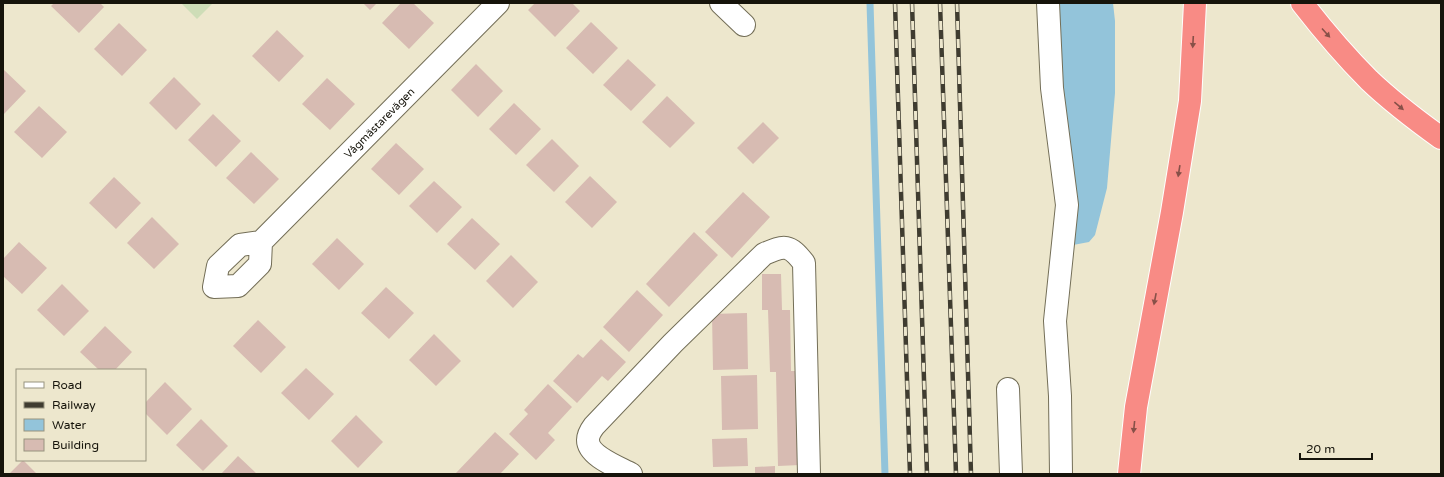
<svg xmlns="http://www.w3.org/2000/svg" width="1444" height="477" font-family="'Varela Round',sans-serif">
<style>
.green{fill:#ceddb7}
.water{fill:#93c4da}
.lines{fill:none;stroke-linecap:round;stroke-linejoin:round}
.stream{stroke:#93c4da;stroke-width:7}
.building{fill:#d7bbb2}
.minor-casing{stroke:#736e57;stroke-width:24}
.highway-casing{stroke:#fff;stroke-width:24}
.minor{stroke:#fff;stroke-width:22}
.highway{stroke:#f88b85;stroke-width:22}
.rail-casing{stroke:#3f3c30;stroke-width:4.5}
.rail{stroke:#ede7cd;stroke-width:3;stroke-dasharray:9;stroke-linecap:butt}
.oneway{fill:#875048}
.labels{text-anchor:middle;stroke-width:4;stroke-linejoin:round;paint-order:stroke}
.street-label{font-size:11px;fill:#16140b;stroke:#ede7cd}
</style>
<rect width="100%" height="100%" fill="#ede7cd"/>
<path class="green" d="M181 3H213L197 19Z"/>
<path class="water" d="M1055 3H1113L1115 21V93L1107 188 1095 235 1089 242 1073 245 1078 199 1065 117Z"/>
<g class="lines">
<path class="stream" d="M870 3 885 474"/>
</g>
<path class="building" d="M54 3H100L104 7 79 33 51 6Z
M363 3H377L370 10Z
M401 3H413L434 23 409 49 382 23Z
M535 3H572L580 11 555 37 528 10Z
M591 22 618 48 593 74 566 48Z
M119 23 147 50 122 76 94 49Z
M277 30 304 56 279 82 252 56Z
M628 59 656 85 631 111 603 85Z
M476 64 503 91 478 117 451 90Z
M3 69 26 91 3 115Z
M174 77 201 104 176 130 149 103Z
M327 78 355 104 330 130 302 104Z
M667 96 695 123 670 148 642 122Z
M514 103 541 129 516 155 489 129Z
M39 106 67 132 42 158 14 132Z
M213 114 241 141 216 167 188 140Z
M763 122 779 138 753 164 737 148Z
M552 139 579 166 554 192 526 165Z
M396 143 424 169 399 195 371 169Z
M251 152 279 179 254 204 226 178Z
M590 176 617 202 592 228 565 202Z
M114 177 141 203 116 229 89 203Z
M434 181 462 207 437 233 409 206Z
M743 192 770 217 732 258 705 232Z
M152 217 179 244 154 269 127 243Z
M472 218 500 244 475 270 447 244Z
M694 232 718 255 669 307 646 284Z
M337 238 364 264 339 290 312 264Z
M19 242 47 268 22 294 3 276V259Z
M511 255 538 282 513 308 486 281Z
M762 274H781L782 310H790L791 371H798L800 465 778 466 776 372H770L768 310H762Z
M62 284 89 311 64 336 37 310Z
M386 287 414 313 389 339 361 313Z
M637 290 663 315 629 352 603 327Z
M747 313 748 369 713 370 712 314Z
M258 320 286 347 261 373 233 346Z
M105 326 132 352 115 370H99L80 352Z
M434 334 461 361 436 386 409 360Z
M601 339 626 362 608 381 602 376 577 403 553 381 578 354 583 358Z
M306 368 334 394 309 420 281 393Z
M757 375 758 429 722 430 721 376Z
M165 382 192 409 167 435 145 413V403Z
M548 384 572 407 548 433 555 440 536 460 509 434 528 414 524 410Z
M356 415 383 442 358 468 331 441Z
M201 419 228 446 203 471 176 445Z
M495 432 519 454 500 474H457L456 473Z
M747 438 748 466 713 467 712 439Z
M238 456 257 474H221Z
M23 460 37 474H9Z
M775 466V474H755V467Z"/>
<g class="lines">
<g class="minor-casing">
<g id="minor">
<path d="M721 3 744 25"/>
<path d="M1048 3 1052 88 1067 205 1055 321 1060 396 1061 474"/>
<path id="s1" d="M261 242 260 264 238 286 214 287 218 266 240 245 261 242 498 3"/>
<path d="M1008 389 1011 474"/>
<path d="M631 474C618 467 588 456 588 440 588 435 591 430 594 426L673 343 764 254C785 245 789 244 804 263L809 474"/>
</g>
</g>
<g class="highway-casing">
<path id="highway" d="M1302 3C1323 30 1345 56 1369 80 1391 101 1416 120 1441 138
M1129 474 1136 407 1172 212 1190 101 1195 3"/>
</g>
<use href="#minor" class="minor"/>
<use href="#highway" class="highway"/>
<g class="rail-casing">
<path id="rail" d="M895 3 910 474
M912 3 927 474
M940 3 956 474
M957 3 971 474"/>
</g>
<use href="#rail" class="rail"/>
</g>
<defs><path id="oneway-solid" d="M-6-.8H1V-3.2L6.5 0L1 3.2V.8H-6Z"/></defs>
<g class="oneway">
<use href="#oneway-solid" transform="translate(1326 33) rotate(48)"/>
<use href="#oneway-solid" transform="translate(1193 42) rotate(93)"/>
<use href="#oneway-solid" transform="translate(1399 106) rotate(40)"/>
<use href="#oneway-solid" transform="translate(1179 171) rotate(99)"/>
<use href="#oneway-solid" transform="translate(1155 299) rotate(101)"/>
<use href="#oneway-solid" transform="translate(1134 427) rotate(96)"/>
</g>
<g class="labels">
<g class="street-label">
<text dy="4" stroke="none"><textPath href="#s1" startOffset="318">Vågmästarevägen</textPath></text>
</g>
</g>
<rect width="1444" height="477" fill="none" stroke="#16140b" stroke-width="8"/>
<rect x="16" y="369" width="130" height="92" fill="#ede7cd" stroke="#97937f"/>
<rect x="24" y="382" width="20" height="6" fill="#ffffff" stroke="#97937f"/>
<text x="52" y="389" font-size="12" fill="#16140b">Road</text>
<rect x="24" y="402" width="20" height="6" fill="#3f3c30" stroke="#97937f"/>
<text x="52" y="409" font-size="12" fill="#16140b">Railway</text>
<rect x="24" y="419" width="20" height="12" fill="#93c4da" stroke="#97937f"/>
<text x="52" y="429" font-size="12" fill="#16140b">Water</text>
<rect x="24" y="439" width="20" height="12" fill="#d7bbb2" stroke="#97937f"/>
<text x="52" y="449" font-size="12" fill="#16140b">Building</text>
<path d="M1300 453v6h72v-6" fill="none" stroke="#16140b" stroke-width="2"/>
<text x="1306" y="453" font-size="12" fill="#16140b" stroke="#ede7cd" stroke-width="3" paint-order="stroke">20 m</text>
</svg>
